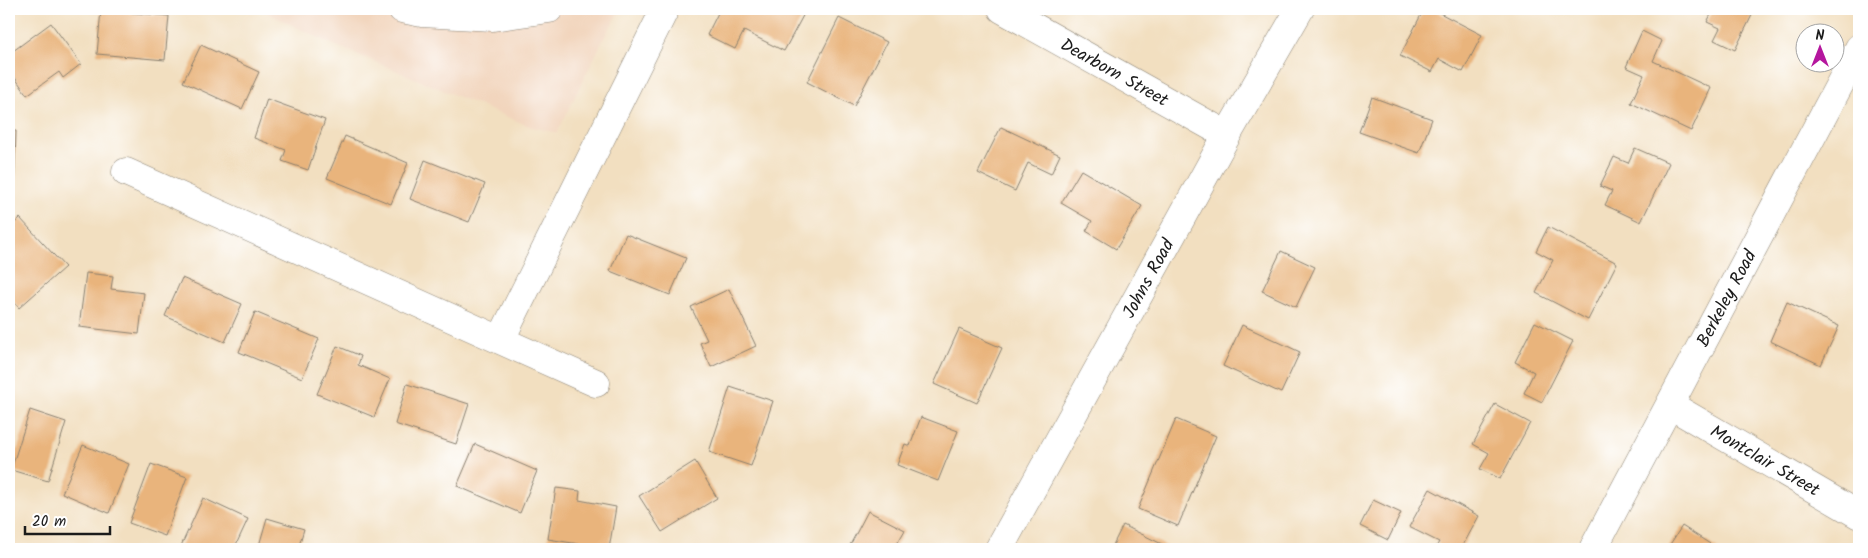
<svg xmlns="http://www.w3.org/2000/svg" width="1868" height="558" font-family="Kalam,sans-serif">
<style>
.built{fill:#f2d5bd}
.building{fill:#e9b47b}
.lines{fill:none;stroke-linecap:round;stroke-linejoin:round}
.minor-casing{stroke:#877e6e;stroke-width:29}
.minor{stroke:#fff;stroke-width:28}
.labels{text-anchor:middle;stroke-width:4;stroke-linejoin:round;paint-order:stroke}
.street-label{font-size:18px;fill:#1c1c1c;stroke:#fff}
</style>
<rect width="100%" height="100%" fill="#fff"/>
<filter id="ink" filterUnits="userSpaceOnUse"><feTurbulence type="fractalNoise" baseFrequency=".02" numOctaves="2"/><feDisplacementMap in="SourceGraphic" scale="10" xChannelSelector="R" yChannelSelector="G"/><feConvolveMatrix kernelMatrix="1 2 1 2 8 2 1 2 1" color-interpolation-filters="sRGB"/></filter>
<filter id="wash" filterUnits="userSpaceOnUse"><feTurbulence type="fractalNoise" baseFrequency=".0096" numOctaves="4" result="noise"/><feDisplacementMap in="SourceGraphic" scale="20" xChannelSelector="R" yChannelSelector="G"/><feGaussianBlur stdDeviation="1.12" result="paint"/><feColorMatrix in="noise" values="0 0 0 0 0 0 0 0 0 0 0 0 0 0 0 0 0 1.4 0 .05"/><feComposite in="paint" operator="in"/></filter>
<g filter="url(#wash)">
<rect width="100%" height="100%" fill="#f2dfc0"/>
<path class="built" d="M259 9H621L606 34 557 133 529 126 327 42Z"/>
<g id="blocks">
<path class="building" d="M720 9H804L806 10 784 51 744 31 735 49 707 35Z
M1424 9H1432L1482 35 1463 72 1439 59 1432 72 1400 56Z
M1714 9H1755L1735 50 1714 40 1720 28 1707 22Z
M101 10 169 16 165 60 97 54Z
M839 18 887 42 854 106 807 82Z
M51 23 81 64 63 78 59 72 27 95 9 69V54Z
M1642 31 1662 41 1653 61 1711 88 1691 131 1631 103 1644 75 1626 67Z
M201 45 259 72 242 109 183 82Z
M1372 97 1432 119 1419 153 1359 132Z
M267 99 325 120 308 170 282 161 286 150 254 138Z
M1001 127 1060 155 1051 174 1028 163 1015 191 978 173Z
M9 131H16L14 195H9Z
M345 136 408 163 391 204 327 178Z
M1635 148 1669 163 1641 222 1605 205 1612 191 1600 186 1614 157 1628 163Z
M425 160 485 184 469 222 410 199Z
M1081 170 1142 206 1116 249 1086 231 1092 221 1061 203Z
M20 218 65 267 19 308 9 296V228Z
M1548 227 1617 263 1588 320 1536 293 1553 260 1536 251Z
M626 234 686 258 670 295 610 271Z
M1281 251 1315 267 1296 307 1262 291Z
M86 273 113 276 111 289 144 293 139 334 79 327Z
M182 278 242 304 225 342 165 316Z
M729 289 756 346 711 367 700 343 707 340 691 307Z
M1787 302 1839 326 1821 365 1770 341Z
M255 312 319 339 302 378 239 352Z
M1535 322 1573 341 1542 402 1524 393 1534 372 1515 362Z
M1242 325 1300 352 1281 393 1223 366Z
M959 329 1002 348 977 403 934 384Z
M337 346 361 356 358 365 390 379 374 417 317 394Z
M407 384 469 404 456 444 395 424Z
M730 387 773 401 751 466 709 452Z
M1495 404 1530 423 1500 479 1480 469 1489 453 1473 444Z
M30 410 66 422 48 481 11 470Z
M921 417 958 431 938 481 897 465 905 444 910 446Z
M1176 419 1216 436 1178 526 1138 509Z
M475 444 537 471 520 513 457 486Z
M83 445 129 464 109 513 62 493Z
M695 461 717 498 662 532 639 496Z
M151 464 187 477 165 536 129 523Z
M556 488 580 491 579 500 616 507 609 549 548 539Z
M1430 489 1479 516 1461 549H1435L1439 542 1409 527Z
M203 498 248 519 234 549H188L181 546Z
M1373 500 1401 513 1388 540 1360 526Z
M868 511 905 530 894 549H848Z
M267 518 304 529 298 549H258Z
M1123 525 1172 549H1111Z
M1682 526 1718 549H1667Z"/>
</g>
</g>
<g filter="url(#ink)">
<use href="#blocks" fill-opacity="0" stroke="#877e6e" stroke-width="1"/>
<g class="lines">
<g class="minor-casing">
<g id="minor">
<path d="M402 9 422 13 493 17 549 9"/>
<path id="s1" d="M1002 9 1227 135"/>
<path d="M126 172 596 383"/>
<path d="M501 339 665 9"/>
<path id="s2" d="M1670 405 1859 515"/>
<path id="s3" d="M999 549 1227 135 1300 9"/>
<path id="s4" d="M1593 549 1859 48"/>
</g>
</g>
<use href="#minor" class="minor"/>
</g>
</g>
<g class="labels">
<g class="street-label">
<text dy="6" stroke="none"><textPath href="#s1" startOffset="129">Dearborn Street</textPath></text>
<text dy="6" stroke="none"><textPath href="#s3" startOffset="309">Johns Road</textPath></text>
<text dy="6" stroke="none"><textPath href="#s4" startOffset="284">Berkeley Road</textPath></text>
<text dy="6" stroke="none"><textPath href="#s2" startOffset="110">Montclair Street</textPath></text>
</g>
</g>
<rect width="1868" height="558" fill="none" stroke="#fff" stroke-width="30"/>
<g transform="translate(1820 48)"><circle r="24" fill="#ffffff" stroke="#a4a4a4"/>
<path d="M0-4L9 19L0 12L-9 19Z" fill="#b5179e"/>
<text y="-8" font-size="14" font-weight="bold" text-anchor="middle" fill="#1c1c1c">N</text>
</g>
<path d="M25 526v8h85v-8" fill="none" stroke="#1c1c1c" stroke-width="2.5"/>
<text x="32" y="526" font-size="15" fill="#1c1c1c" stroke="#ffffff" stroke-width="4" paint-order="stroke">20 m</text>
</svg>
